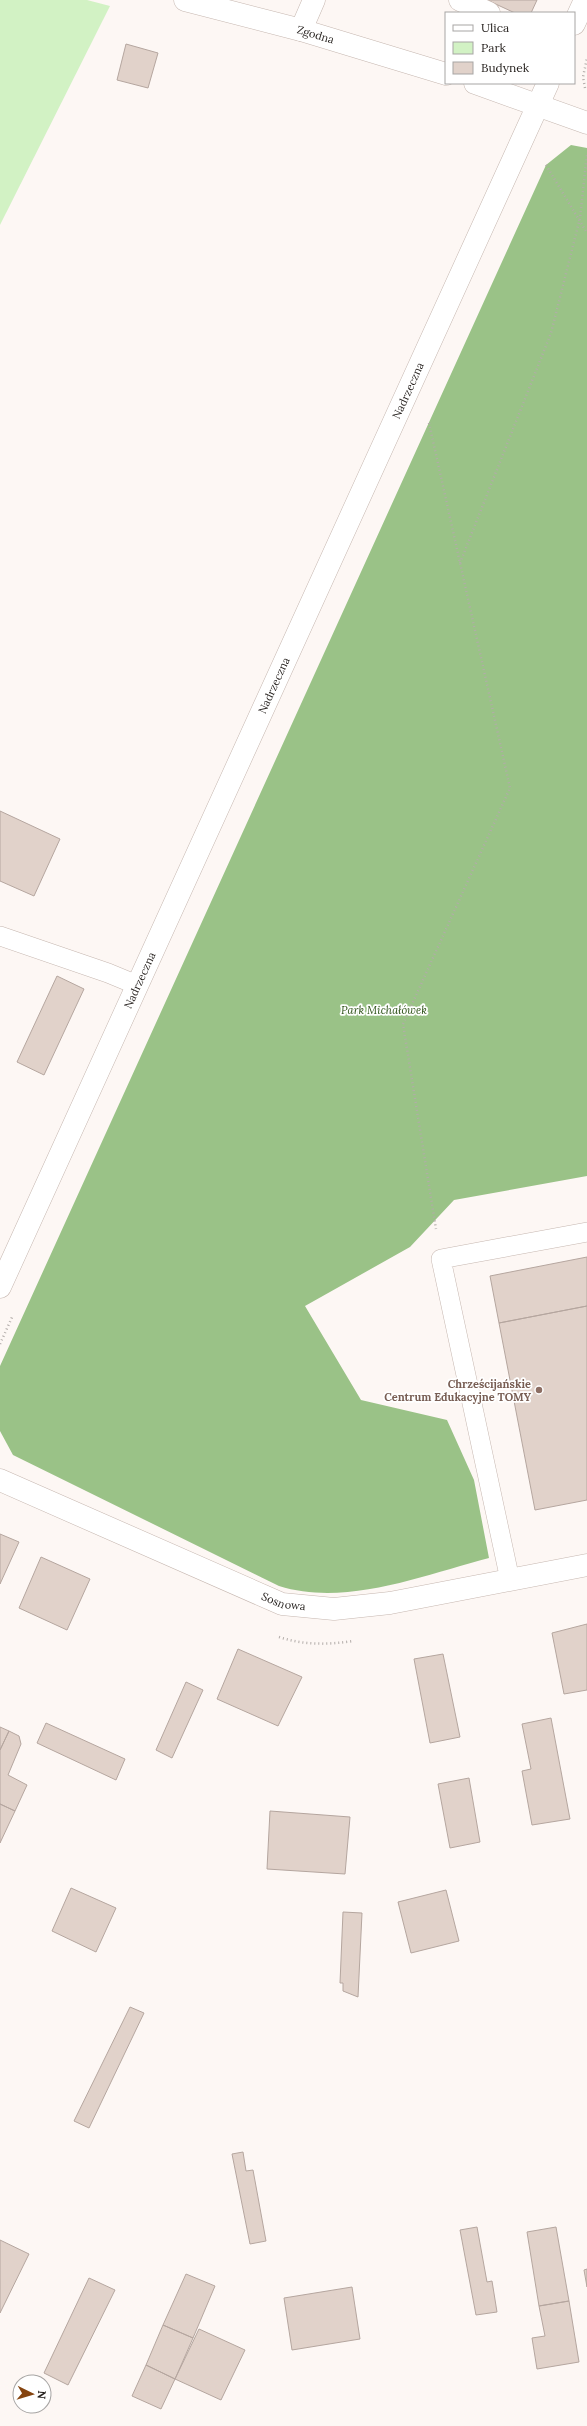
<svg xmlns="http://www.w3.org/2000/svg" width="587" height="2426" font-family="Lora,serif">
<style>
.green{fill:#d2f2c4}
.forest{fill:#9ac287}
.building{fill:#e1d2ca;stroke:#b5a69f}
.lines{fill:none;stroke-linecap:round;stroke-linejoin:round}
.service-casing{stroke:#c6b7b0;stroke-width:20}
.minor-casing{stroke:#c6b7b0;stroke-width:23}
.path{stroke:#b2aca9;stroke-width:2.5;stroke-dasharray:1 3;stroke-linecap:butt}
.service{stroke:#fff;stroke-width:19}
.minor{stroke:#fff;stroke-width:22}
.education-dot{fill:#8d6e63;stroke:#fff;stroke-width:1.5}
.labels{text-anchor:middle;stroke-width:3.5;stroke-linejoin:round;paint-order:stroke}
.street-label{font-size:11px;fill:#231e1b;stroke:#fff}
.park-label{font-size:11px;font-style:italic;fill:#2c5116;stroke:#fff}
.education-label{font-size:11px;font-weight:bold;fill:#785e54;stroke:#fff;text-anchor:end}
</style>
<rect width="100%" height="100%" fill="#fdf7f4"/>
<path class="green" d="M0 0H87L110 6 0 225Z"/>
<path class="forest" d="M571 145 587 148V1176L454 1200 410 1247 305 1306 361 1400 447 1420 474 1480 489 1558C424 1575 346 1607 279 1586L13 1455 0 1431V1366L546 165Z"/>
<path class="building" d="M487 0H537L531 13H515Z
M126 44 158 53 148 88 117 80Z
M0 811 60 839 34 896 0 881Z
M57 976 84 989 44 1075 17 1062Z
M587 1257V1306L499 1323 490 1276Z
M587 1306V1500L535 1510 499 1323Z
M0 1534 19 1542 0 1584Z
M41 1557 90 1579 67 1630 19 1608Z
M587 1624V1690L564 1694 552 1633Z
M238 1649 302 1677 278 1726 217 1699Z
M443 1654 460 1737 430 1743 414 1659Z
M186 1682 203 1690 172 1758 156 1750Z
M551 1718 570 1819 532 1825 522 1771 531 1769 522 1724Z
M46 1723 125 1759 116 1780 37 1743Z
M0 1727 9 1731 0 1750Z
M9 1731 19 1736 21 1744 8 1775 27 1785 15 1811 0 1804V1750Z
M469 1778 480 1842 450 1848 438 1784Z
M0 1804 15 1811 0 1843Z
M270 1811 350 1817 345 1874 267 1869Z
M71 1888 116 1908 96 1952 52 1931Z
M446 1890 459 1941 411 1953 398 1902Z
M343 1912 362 1913 358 1997 343 1991V1983H340Z
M130 2007 144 2013 89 2128 74 2121Z
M243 2152 246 2171 253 2170 266 2241 250 2244 232 2154Z
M477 2227 487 2282 492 2281 497 2312 476 2315 460 2230Z
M556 2227 569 2301 539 2306 527 2232Z
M0 2240 29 2254 0 2313Z
M587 2269V2287L584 2270Z
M186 2274 215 2286 193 2338 163 2325Z
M89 2278 115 2290 68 2385 44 2373Z
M352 2287 360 2339 292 2350 284 2298Z
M569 2301 579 2362 537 2369 532 2338 545 2336 539 2306Z
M163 2325 193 2338 175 2379 146 2365Z
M199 2329 245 2350 221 2400 175 2379Z
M146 2365 175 2379 161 2409 132 2396Z"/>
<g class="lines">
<g class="service-casing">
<path id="service" d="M0 936 108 973 137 985
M510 1580 441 1259 587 1232"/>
</g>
<g class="minor-casing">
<g id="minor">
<path id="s1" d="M185 0 301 30 446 74"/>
<path d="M460 0 489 13"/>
<path d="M574 24 585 0"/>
<path d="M301 30 314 0"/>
<path d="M475 83 587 123"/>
<path id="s2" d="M0 1287 548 83"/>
<path id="s3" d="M0 1480 282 1604 334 1609 390 1603 587 1565"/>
</g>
</g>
<path class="path" d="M585 88 583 77 587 58
M546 165 587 233
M429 423 510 788 403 1024 436 1229
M460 563 551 333 580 218 587 154
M0 1344 13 1315
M279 1637C303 1645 327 1645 353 1641"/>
<use href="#service" class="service"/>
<use href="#minor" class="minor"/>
</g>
<circle class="education-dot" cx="539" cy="1390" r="4"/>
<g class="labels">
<g class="street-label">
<text dy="4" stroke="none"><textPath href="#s1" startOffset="135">Zgodna</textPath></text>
<text dy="4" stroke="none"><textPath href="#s2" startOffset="985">Nadrzeczna</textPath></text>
<text dy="4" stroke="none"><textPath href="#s2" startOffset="661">Nadrzeczna</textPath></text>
<text dy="4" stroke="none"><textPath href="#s2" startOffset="337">Nadrzeczna</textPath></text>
<text dy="4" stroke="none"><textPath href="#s3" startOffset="309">Sosnowa</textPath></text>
</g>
<g class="park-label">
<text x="384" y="1014">Park Michałówek</text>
</g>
<g class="education-label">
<text x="531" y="1388">Chrześcijańskie<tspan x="531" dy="13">Centrum Edukacyjne TOMY</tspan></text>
</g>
</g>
<rect x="445" y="12" width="130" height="72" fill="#ffffff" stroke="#a7a5a4"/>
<rect x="453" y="25" width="20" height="6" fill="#ffffff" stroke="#a7a5a4"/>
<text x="481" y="32" font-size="12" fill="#231e1b">Ulica</text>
<rect x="453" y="42" width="20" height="12" fill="#d2f2c4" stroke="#a7a5a4"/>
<text x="481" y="52" font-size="12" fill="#231e1b">Park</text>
<rect x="453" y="62" width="20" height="12" fill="#e1d2ca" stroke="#a7a5a4"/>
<text x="481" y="72" font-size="12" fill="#231e1b">Budynek</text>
<g transform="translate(32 2394) rotate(95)"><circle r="19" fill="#ffffff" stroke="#a7a5a4"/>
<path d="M0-3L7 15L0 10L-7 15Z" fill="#85440f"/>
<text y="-6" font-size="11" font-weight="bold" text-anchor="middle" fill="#231e1b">N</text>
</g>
</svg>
